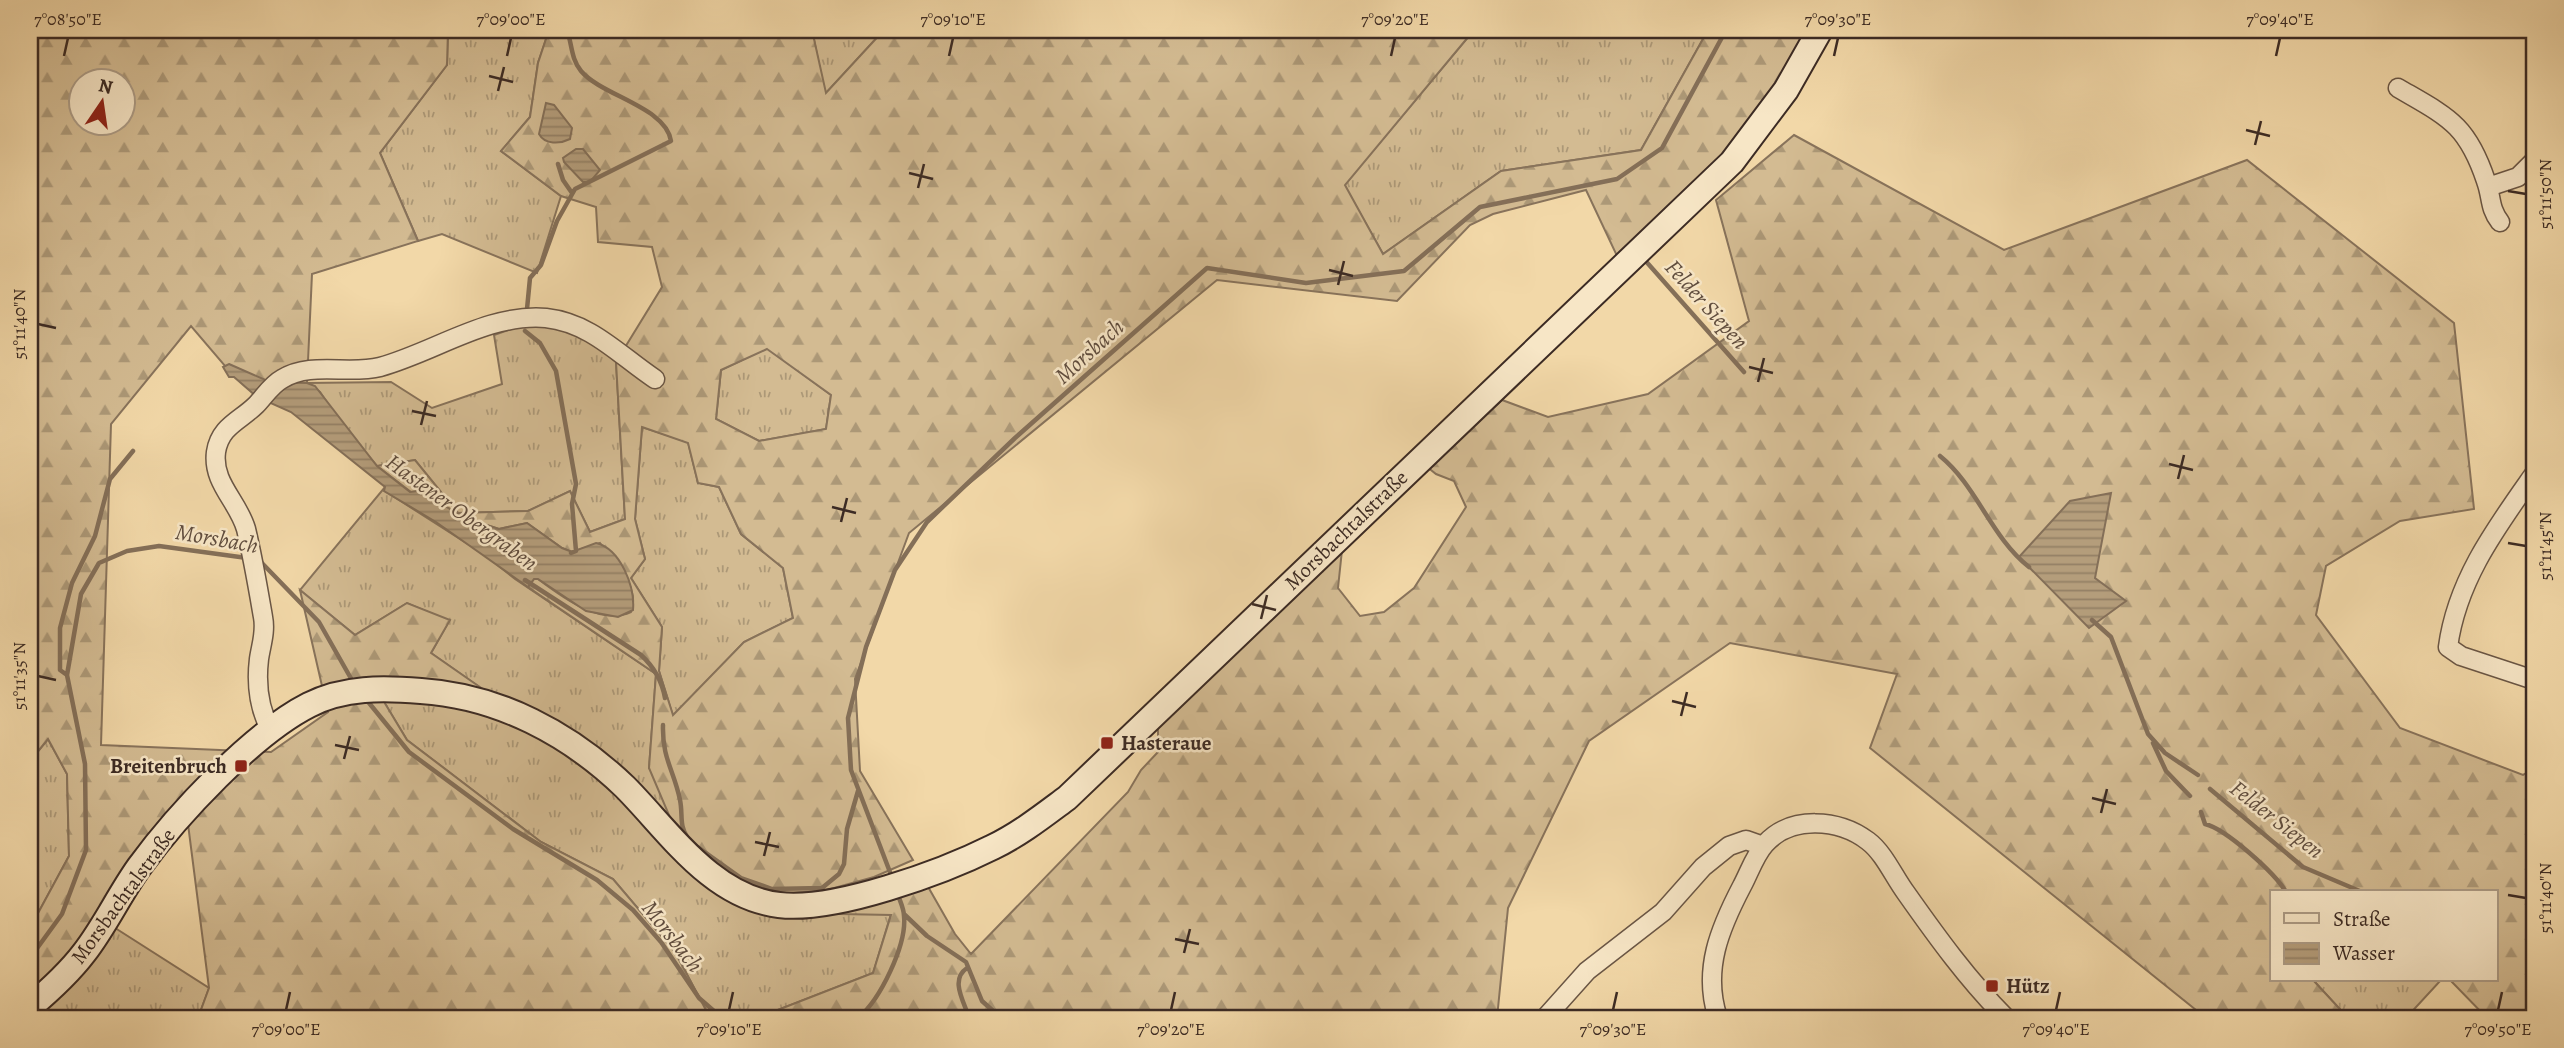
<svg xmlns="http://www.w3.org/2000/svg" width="2564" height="1048" font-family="Alegreya,serif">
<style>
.grass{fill:url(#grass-tufts);stroke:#88735b;stroke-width:2}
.forest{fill:url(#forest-firs);stroke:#88735b;stroke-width:2;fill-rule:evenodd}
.water{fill:url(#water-rules);stroke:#846f58;stroke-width:2}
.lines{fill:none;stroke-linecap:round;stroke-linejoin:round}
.stream{stroke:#846f58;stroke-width:4.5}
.street-casing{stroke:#6a5645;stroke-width:21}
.secondary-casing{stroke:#3c2b24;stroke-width:28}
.street{stroke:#f7e6c6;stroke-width:18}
.secondary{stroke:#f7e6c6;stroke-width:24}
.ticks{fill:none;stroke:#3c2b24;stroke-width:2.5}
.poi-dot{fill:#8f2418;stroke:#f7e6c6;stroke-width:2.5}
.labels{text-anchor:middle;stroke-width:5;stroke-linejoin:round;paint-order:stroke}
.street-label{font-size:21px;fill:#3c2b24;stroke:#f7e6c6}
.poi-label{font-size:21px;font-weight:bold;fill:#3c2b24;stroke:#f7e6c6;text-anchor:start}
.water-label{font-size:23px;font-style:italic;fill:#604d3e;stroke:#f7e6c6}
.neatline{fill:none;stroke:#3c2b24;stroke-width:2.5}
.ticks-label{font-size:18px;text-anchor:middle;fill:#3c2b24}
</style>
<defs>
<pattern id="grass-tufts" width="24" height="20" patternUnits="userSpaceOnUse" patternTransform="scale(1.75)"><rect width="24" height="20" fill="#d3bb92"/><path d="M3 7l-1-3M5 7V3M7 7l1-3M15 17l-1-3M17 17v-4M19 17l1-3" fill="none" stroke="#ac9877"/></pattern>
<pattern id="forest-firs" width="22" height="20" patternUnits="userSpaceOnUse" patternTransform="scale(1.75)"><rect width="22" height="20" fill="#d3bb92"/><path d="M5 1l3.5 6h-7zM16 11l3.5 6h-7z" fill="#ac9877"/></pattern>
<pattern id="water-rules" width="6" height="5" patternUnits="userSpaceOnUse" patternTransform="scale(1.75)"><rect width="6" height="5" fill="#b49d7b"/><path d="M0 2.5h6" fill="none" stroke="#948065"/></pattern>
</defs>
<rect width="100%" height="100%" fill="#f2d8a8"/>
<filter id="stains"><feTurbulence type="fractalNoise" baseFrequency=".00286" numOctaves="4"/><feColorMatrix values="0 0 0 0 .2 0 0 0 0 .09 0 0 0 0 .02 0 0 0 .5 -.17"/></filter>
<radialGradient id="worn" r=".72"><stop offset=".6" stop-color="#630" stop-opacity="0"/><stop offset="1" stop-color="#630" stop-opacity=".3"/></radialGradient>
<path class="grass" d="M448 30H549L538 63 530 117 501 151 561 196 537 273 442 234 418 241 380 153 447 65Z
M812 30H884L825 94Z
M1474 30H1708L1641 150 1501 171 1383 254 1344 185Z
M526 324 578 329 616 362 625 519 590 532 570 491 528 511 458 513 415 460 377 466 344 428 320 392 307 383 391 382 432 408 502 384 494 335Z
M767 348 831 395 826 429 759 441 716 419 721 370Z
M642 427 688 442 698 483 719 487 741 534 783 568 793 618 744 642 673 716 659 671 662 627 631 578 645 559 635 519Z
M385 487V491L485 555 515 579 656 674 649 768 779 894 827 890 839 914H891L873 973 757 1018 707 1012 675 952 613 879 541 842 407 740 373 684 485 691 431 653 449 621 407 603 355 635 300 590Z
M48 739 67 774 69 856 30 928V761Z
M112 926 209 988 198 1018H34Z
M2313 980H2441L2406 1018H2348Z"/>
<path class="forest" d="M30 30H448L447 65 380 153 418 241 312 274 307 383 284 387 225 366 191 326 111 424 101 745 271 752 328 712 300 590 355 635 407 603 450 620 431 653 487 692 374 685 407 740 541 842 613 879 675 952 707 1012 753 1018H198L209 988 188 824 30 1018V928L69 856 67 774 48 739 30 761ZM80 80H122V122H80Z
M549 30H812L826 93 884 30H1474L1345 185 1383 254 1501 171 1641 150 1708 30H1807L1785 74 1744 134 1618 258 1586 190 1493 214 1470 225 1397 301 1217 280 909 533 855 679 860 771 913 860 874 877 827 890 779 894 730 877 674 827 649 768 656 674 528 587 534 579H538C562 597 600 626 631 612 641 587 614 562 600 543L572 552 562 548 527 523 499 529 465 518 420 491 411 492 377 466 415 460 458 513 528 511 570 491 590 532 625 519 616 362 662 287 652 247 598 242 596 207 561 196 501 151 530 117 538 63ZM767 349 831 395 826 429 759 441 716 419 721 370ZM642 427 688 443 698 483 719 487 741 534 783 568 793 618 744 642 673 715 659 671 662 627 631 578 645 559 635 519Z
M1794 135 2004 250 2247 160 2454 323 2474 509 2400 521 2326 566 2316 615 2400 728 2523 775 2534 769V1018H2487L2450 980H2496V892H2272V980H2313L2348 1018H2206L1870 748 1897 674 1730 643 1589 741 1508 908 1497 1018H757L873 973 891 915 839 914 866 902 927 885 955 934 971 954 1128 792 1141 770 1158 752V724L1342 550 1338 588 1360 616 1384 612 1414 588 1466 507 1454 481 1436 474 1426 466 1502 400 1548 417 1648 394 1749 321 1716 200Z"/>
<path class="water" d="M546 103 554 105 572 128 570 139C560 144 545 145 539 134Z
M576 149H583L600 170 590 182H583L564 162 563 158Z
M229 364 270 382 307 383 315 386 377 466 410 492 420 491 465 518 499 529 527 523 562 548 572 552 596 543C621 549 635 587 633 610L618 617 586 611 538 579H534L528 587 436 522 384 491 385 487 291 412 257 397 234 377H229L223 367Z
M2111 493 2095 578 2126 601 2089 628 2019 557 2070 501Z"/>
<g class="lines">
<path class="stream" d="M558 164 563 180 572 193
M1643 258 1744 372
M527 309 530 278 541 265 557 221 575 189 671 141C666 107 602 96 581 71 571 59 572 44 567 30
M525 331 540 343 556 371 576 484 572 504 576 551 571 553
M1940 456C1977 486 1991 537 2029 567
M259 560 319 622 353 682
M525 580 641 655C653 666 662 681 665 698
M2092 620 2111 637 2148 734 2165 753 2198 775
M67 675 60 670V628L72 583 95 536 110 479 133 451
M365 698 409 752 513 829 597 880 633 910 661 942 699 998 722 1018
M663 725C662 759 674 770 680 800 683 814 679 825 687 837
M2153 743 2166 771 2190 796
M2210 789 2303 867 2362 892
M2201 812 2205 824C2226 829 2275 873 2286 892
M699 848 741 878 772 889 822 888 839 874 844 864 847 829 858 791
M893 880 851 770 848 718 866 647 895 570 927 522 1015 438 1207 268 1306 283 1404 271 1480 207 1617 179 1662 148 1726 30
M905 915 927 936 966 962 982 1001 1001 1018
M30 958 62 914 86 850 85 764 67 675 81 594 99 563 127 551 159 546 247 558
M967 968C949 980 965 1003 969 1018
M858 1018C880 1000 907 945 904 916 904 909 900 901 898 895"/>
<g class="street-casing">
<path id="street" d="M2398 88C2448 117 2467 124 2486 181 2492 197 2489 208 2500 222
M2488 187 2518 177 2534 161
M2534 474C2496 528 2457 580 2448 647L2461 656 2534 680
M271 731C259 709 256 684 259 659 261 645 266 632 263 617 258 588 253 558 246 529 238 501 212 483 216 452 220 426 240 421 256 405 264 397 271 385 282 379 311 361 348 375 380 367 435 352 488 313 546 318 591 323 619 355 655 379
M1545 1018 1587 971 1663 912 1703 867 1729 846 1746 840 1763 846
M1718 1018C1702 970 1720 928 1742 886 1749 873 1755 855 1765 844 1791 815 1839 819 1868 841 1884 853 1894 877 1906 893 1937 937 1968 980 2006 1018"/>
</g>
<g class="secondary-casing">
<path id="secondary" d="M30 1007C49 991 68 974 84 953 105 926 119 895 139 867 177 815 252 734 309 705 344 687 383 688 421 691 499 696 570 734 625 787 668 830 711 897 779 905 834 912 943 872 993 847 1020 834 1044 815 1067 798L1732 162 1786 90 1820 30"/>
</g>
<use href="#street" class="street"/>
<use href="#secondary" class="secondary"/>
</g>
<path class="ticks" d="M64 56 68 38M507 56 511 38M949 56 953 38M1391 56 1395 38M1834 56 1838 38M2276 56 2280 38M489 76 513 82M498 91 504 67M2246 130 2270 136M2255 145 2261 121M909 173 933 179M918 188 924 164M2508 191 2526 194M1329 270 1353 276M1338 285 1344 261M38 324 56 328M1749 367 1773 373M1758 382 1764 358M412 411 436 416M421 425 427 401M2169 464 2193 470M2178 479 2184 455M832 507 856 513M841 522 847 498M2508 543 2526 546M1252 604 1276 610M1261 619 1267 595M38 676 56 680M1672 701 1696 707M1681 716 1687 692M335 745 359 750M344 759 350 736M2092 798 2116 804M2101 813 2107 789M755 842 779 847M764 856 770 832M2508 895 2526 898M1175 939 1199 944M1184 953 1190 929M286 1010 290 992M729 1010 733 992M1171 1010 1175 992M1613 1010 1617 992M2056 1010 2060 992M2498 1010 2502 992"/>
<g class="poi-dot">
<rect x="1100" y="736" width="14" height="14" rx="3.5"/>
<rect x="234" y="759" width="14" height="14" rx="3.5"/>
<rect x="1985" y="979" width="14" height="14" rx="3.5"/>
</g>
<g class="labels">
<g class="street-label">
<text transform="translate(1346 530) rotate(-44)" y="7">Morsbachtalstraße</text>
<text transform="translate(123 896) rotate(-54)" y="7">Morsbachtalstraße</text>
</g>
<g class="poi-label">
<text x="1121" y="750">Hasteraue</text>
<text x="227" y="773" text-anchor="end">Breitenbruch</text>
<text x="2006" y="993">Hütz</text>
</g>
<g class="water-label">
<text transform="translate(1707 304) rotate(48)" y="8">Felder Siepen</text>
<text transform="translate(1089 351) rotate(-42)" y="8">Morsbach</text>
<text transform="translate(462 512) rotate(36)" y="8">Hastener Obergraben</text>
<text transform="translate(217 538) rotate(10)" y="8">Morsbach</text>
<text transform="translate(2277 819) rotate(38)" y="8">Felder Siepen</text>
<text transform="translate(673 936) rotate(52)" y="8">Morsbach</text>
</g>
</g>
<rect width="2564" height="1048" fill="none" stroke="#f2d8a8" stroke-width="77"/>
<rect x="2270" y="890" width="228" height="91" fill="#f7e6c6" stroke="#ac9b85" stroke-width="2"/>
<rect x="2284" y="913" width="35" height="10" fill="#f7e6c6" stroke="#ac9b85" stroke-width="2"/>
<text x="2333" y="926" font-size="21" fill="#3c2b24">Straße</text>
<rect x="2284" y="943" width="35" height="21" fill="url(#water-rules)" stroke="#ac9b85" stroke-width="2"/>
<text x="2333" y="960" font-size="21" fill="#3c2b24">Wasser</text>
<g transform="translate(102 102) rotate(13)"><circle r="33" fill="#f7e6c6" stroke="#ac9b85" stroke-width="2"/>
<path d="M0-5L12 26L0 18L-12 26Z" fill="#8f2418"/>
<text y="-10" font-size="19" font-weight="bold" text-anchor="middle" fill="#3c2b24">N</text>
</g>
<rect x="38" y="38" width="2488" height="972" class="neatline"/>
<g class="ticks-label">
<text x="68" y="25">7°08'50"E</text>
<text x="511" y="25">7°09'00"E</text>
<text x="953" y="25">7°09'10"E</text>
<text x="1395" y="25">7°09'20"E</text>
<text x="1838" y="25">7°09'30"E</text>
<text x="2280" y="25">7°09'40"E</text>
<text transform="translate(2545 194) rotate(-90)" y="6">51°11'50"N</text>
<text transform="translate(19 324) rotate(-90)" y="6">51°11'40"N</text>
<text transform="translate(2545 546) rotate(-90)" y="6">51°11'45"N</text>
<text transform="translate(19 676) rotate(-90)" y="6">51°11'35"N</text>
<text transform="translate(2545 898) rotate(-90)" y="6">51°11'40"N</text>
<text x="286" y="1035">7°09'00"E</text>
<text x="729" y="1035">7°09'10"E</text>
<text x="1171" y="1035">7°09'20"E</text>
<text x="1613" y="1035">7°09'30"E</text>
<text x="2056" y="1035">7°09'40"E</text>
<text x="2498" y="1035">7°09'50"E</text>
</g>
<rect width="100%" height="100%" filter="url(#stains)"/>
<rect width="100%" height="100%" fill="url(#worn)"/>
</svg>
